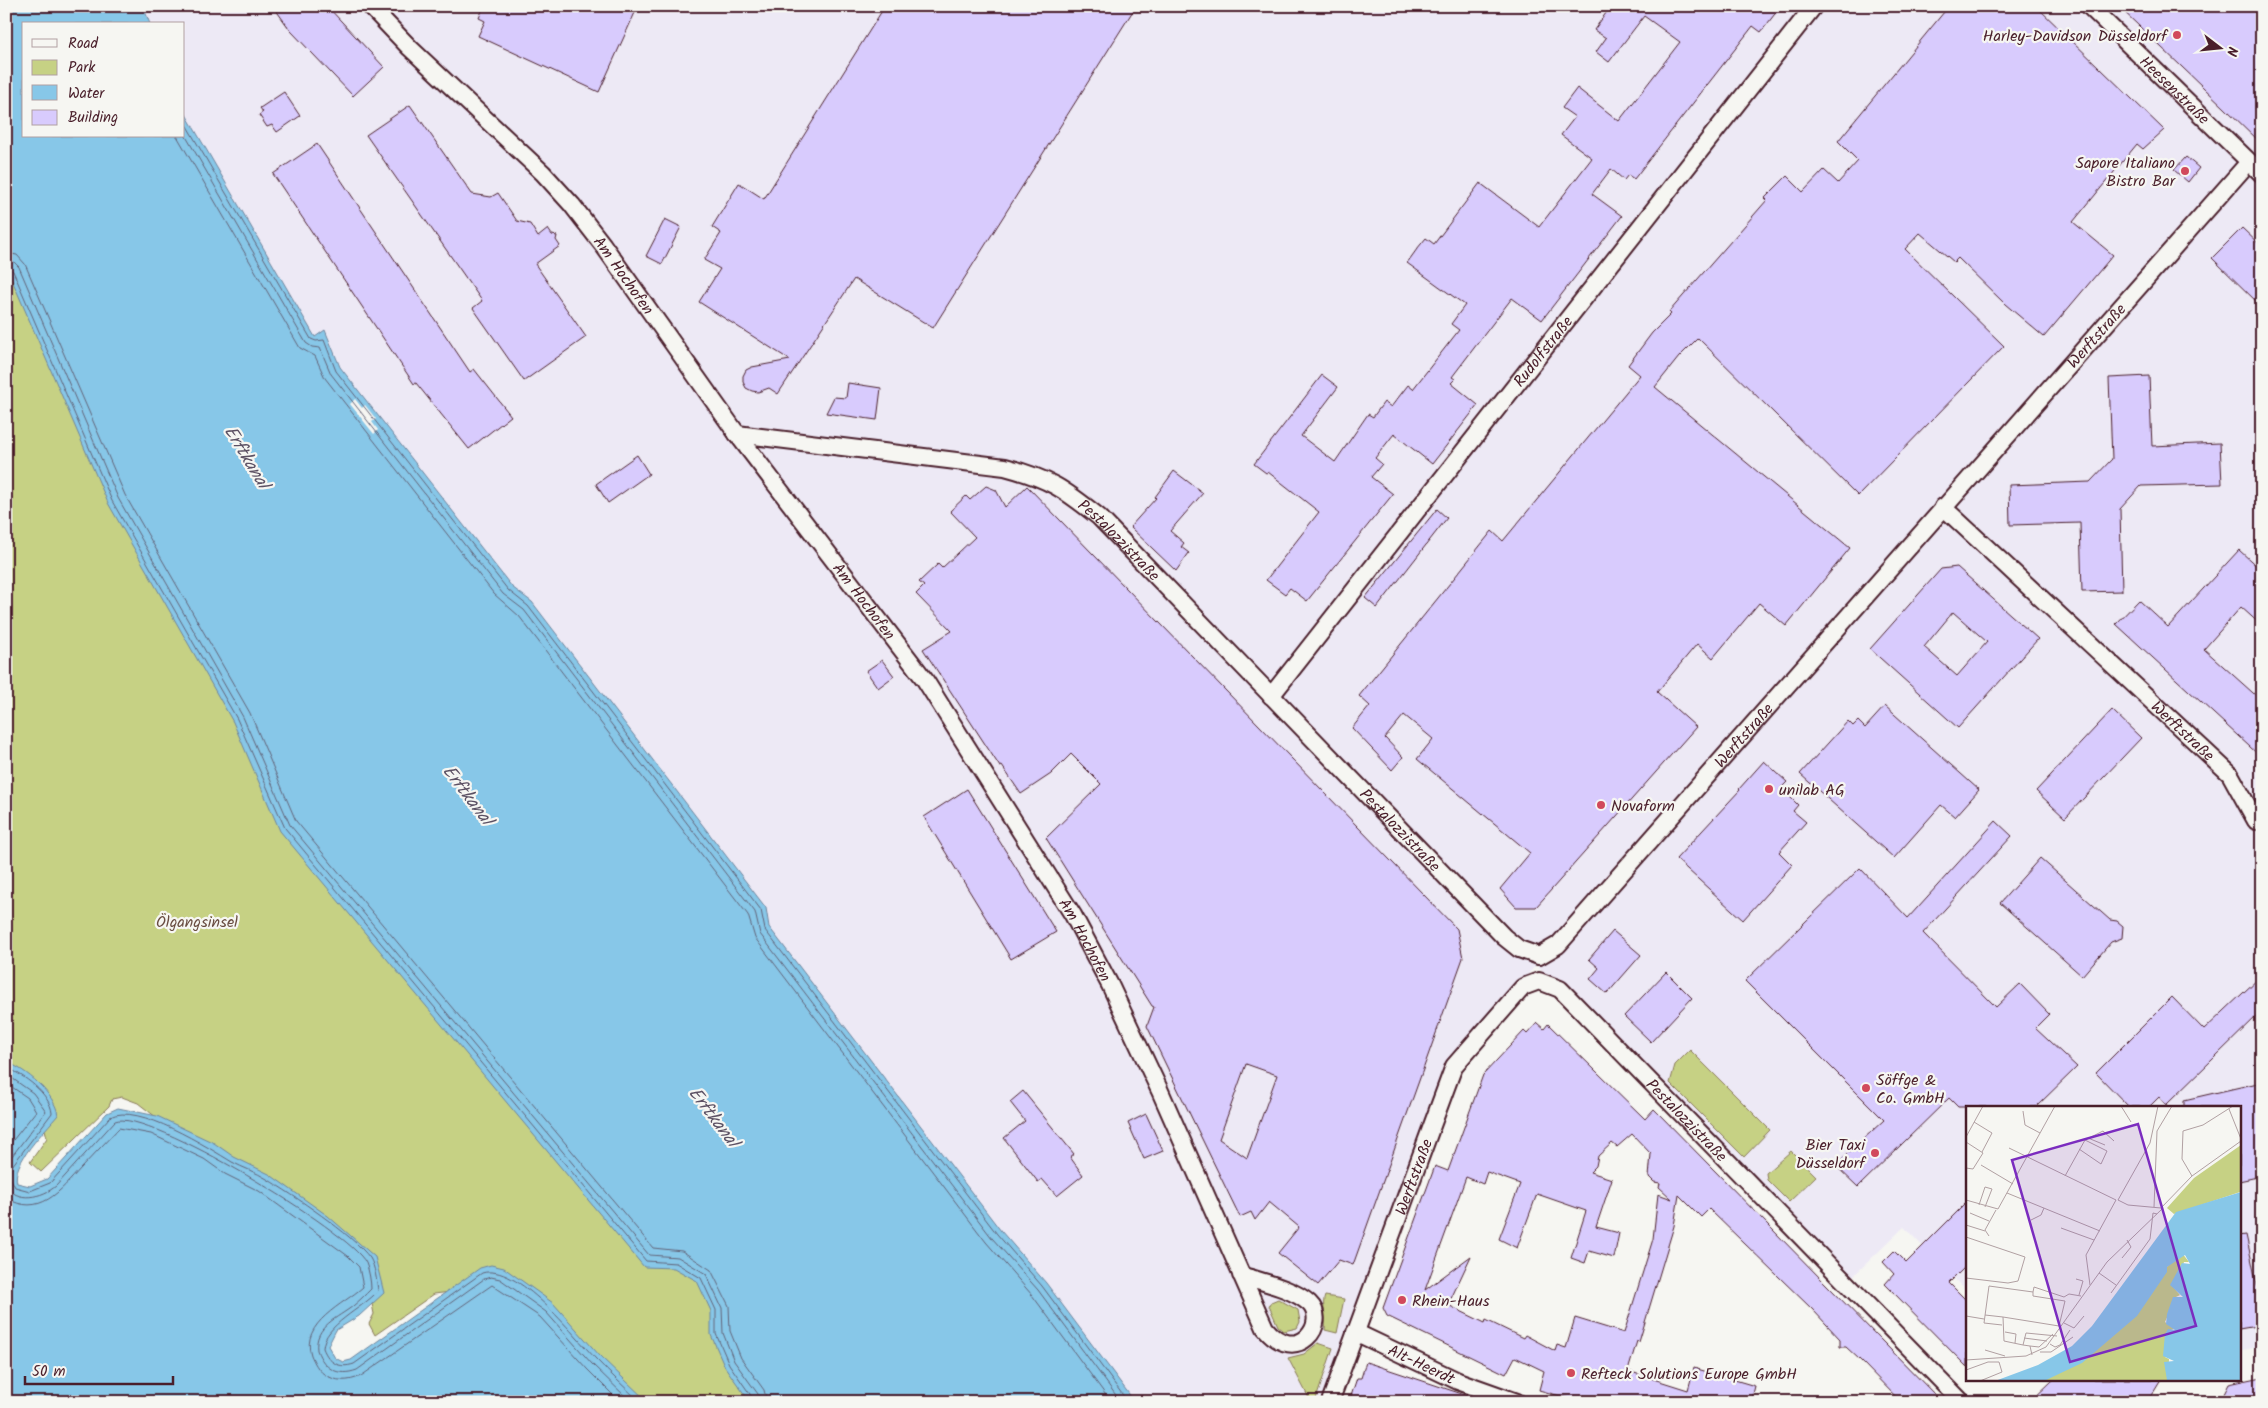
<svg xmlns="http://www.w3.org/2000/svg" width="2268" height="1408" font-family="Kalam,sans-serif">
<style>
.built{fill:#ede9f5}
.green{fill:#c6d184;stroke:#887858}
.water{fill:#87c7e8;stroke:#6f849c}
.pier{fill:#f6f6f2}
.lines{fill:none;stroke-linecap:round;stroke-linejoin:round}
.shore{stroke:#626277;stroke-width:1}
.building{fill:#d8cbfd;stroke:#4a1f2b;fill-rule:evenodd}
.street-casing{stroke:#4a1f2b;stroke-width:20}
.street{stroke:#f6f6f2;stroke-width:16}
.poi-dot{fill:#d1495b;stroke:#f6f6f2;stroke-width:2}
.labels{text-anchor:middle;stroke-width:4.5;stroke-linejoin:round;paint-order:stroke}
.poi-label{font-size:16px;fill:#4a1f2b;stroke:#f6f6f2;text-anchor:start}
.street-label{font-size:16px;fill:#4a1f2b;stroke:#f6f6f2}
.park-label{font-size:16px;fill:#694c41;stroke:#f6f6f2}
.water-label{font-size:18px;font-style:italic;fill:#5c5164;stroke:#f6f6f2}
.inset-road{fill:none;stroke:#b1a0a2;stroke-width:1}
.view{fill:#7b2cbf;fill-opacity:0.15;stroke:#7b2cbf;stroke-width:2.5}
.inset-edge{fill:none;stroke:#4a1f2b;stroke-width:2.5}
</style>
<rect width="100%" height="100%" fill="#f6f6f2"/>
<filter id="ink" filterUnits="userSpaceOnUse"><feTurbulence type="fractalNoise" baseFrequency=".02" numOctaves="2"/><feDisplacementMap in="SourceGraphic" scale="10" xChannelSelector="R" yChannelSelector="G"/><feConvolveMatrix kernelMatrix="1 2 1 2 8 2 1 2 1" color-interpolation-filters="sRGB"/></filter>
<g filter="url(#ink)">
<path class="built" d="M143 6H2262V1346L2239 1351V1107H1967V1292L1904 1227 1847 1282 1536 965 1448 1067 1323 1402H1134L1046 1283 1001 1231 769 927 766 908 532 602 512 587 340 367 326 331 315 337 184 111V24H150Z"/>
<path class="green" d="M6 205 794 1402H621L459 1291 434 1294 375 1335 369 1324 374 1314 369 1289 333 1256 138 1103 122 1097 112 1099 109 1106 41 1172 30 1162 47 1138 40 1108 6 1087Z
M1690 1050 1770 1130 1744 1157 1670 1083 1675 1065Z
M1791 1151 1816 1176 1789 1202 1767 1180 1766 1173Z
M1325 1296 1344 1299 1337 1333 1325 1330C1327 1316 1321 1305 1325 1296Z
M1278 1299 1298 1310 1300 1322 1297 1328 1284 1331 1278 1326 1269 1306 1271 1302Z
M1318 1343 1333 1348 1315 1402H1311L1288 1358 1304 1354Z"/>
<path class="water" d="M6 6H143L150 24H24V136H184V111L315 337 325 330 340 367 512 587 532 602 766 908 769 927 1001 1231 1046 1283 1135 1402H750L725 1367 711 1335V1311L697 1281 674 1268 644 1267 280 831 233 722 108 503 6 266Z
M6 1062C26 1069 55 1094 58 1115 45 1131 11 1163 17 1183L30 1186 47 1179 107 1113 118 1108 157 1116 214 1143 234 1157 269 1174 328 1216 375 1257 384 1293 359 1316 336 1330 328 1346 335 1358 343 1362 351 1360 480 1268 491 1265 504 1268 553 1303 600 1356 648 1402H6Z"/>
<path class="pier" d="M355 399 362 408 365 405 376 419 372 422 378 430 374 434 350 404Z"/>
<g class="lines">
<path class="shore" d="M184 121 311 339 316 341 324 340 336 371 508 590 528 606 761 910 765 930 997 1234 1042 1286 1128 1402
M184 133 306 343 312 347 320 348 331 374 503 594 524 610 755 912 760 934 992 1238 1038 1290 1121 1402
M177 136 300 348 315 356 325 378 494 594 519 616 748 915 755 938 986 1242 1032 1295 1111 1402
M6 253 17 255 25 264 125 495 250 713 296 821 653 1248 682 1251 711 1270 729 1306 730 1331 741 1358 764 1390 767 1402
M6 261 14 262 19 267 118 498 243 717 290 825 649 1255 678 1257 706 1274 722 1308 723 1333 734 1361 758 1394 760 1402
M6 267 13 271 112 501 237 719 285 828 646 1261 676 1263 701 1278 716 1310V1334L729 1364 752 1397 753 1402
M6 1067C23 1075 50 1093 52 1113L12 1166 10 1177 15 1187 30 1191 50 1183 110 1117C137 1102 209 1148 232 1162 243 1168 256 1172 267 1179 293 1195 352 1234 370 1258 375 1266 377 1282 378 1291 362 1309 324 1325 323 1348 329 1363 339 1369 354 1364L482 1273C517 1262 574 1336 596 1359 610 1374 626 1388 640 1402
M6 1074 33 1093 46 1111 6 1164
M6 1083 28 1098 36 1111 6 1149
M6 1185C16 1204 43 1197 56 1186L115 1121C147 1108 350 1231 366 1263 369 1270 371 1282 371 1289 365 1295 359 1301 353 1306 338 1318 314 1326 317 1350 324 1369 338 1377 357 1370L484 1279 491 1277 500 1279 546 1312 592 1364 631 1402
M6 1198C40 1218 60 1191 81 1168 94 1155 106 1141 119 1128L151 1134 204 1159 225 1174 259 1191 348 1256 359 1267 363 1287C344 1304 300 1323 311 1355 314 1362 318 1370 324 1374 336 1382 348 1382 361 1376L492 1285 540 1317 587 1369 620 1402"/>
</g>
<path class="building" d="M273 6H327L384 67 353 96 291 31Z
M484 6H638L599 92 478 36 485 21 479 18Z
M885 6H1136L933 328 854 279 778 394 769 388 758 392 752 391 746 388 743 382V376L746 370 752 367 790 360 699 302 720 269 704 260 721 233 712 227 739 183 764 199Z
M1611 6H1781L1761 32 1753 26 1634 179 1628 175 1624 180 1611 169 1592 194 1622 216 1542 320 1512 298 1452 377 1455 379 1451 383 1478 405 1432 464 1394 434 1375 458 1382 464 1371 477 1393 494 1307 601 1290 588 1285 594 1266 580 1319 512 1268 472 1266 473 1254 464 1322 375 1338 387 1301 436 1335 462 1368 414 1373 417 1384 402 1391 407 1408 385 1413 389 1459 330 1451 324 1465 305 1407 263 1417 249 1426 238 1434 244 1480 183 1539 227 1592 158 1561 135 1575 117 1562 108 1577 88 1619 121 1680 42 1644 16 1609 62 1596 52 1606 38 1594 30Z
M1949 6H2036L2164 130 2143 149 2137 144 2073 222 2113 255 2044 337 2005 304 1958 258 1954 262 1920 233 1905 249 2004 346 1858 496 1698 338 1679 357 1655 387 1850 548 1786 626 1759 603 1713 658 1697 644 1657 692 1696 727 1536 907H1516L1500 889 1530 853 1417 759 1433 739 1404 715 1385 738 1403 757 1392 770 1352 728 1370 706 1359 696 1492 531 1503 541 1640 375 1628 365 1652 333 1671 314 1669 312 1767 200 1765 198 1787 176 1803 192 1824 170 1838 183 1858 161 1838 141Z
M2118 6H2262V144L2225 108Z
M284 92 300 116 277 132 272 125 267 127 259 115 263 112 260 108Z
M410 105 472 194 491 197 498 193 517 221 530 224 538 237 548 229 552 235 557 236 556 240 560 246 535 264 586 337 524 381 473 308 482 301 366 135Z
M317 144 470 372 474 369 511 416 469 449 416 383 414 384 273 174Z
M2186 157 2199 168 2188 182 2174 170Z
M665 219 681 227 662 264 646 256Z
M2242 228 2262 247V307L2212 258Z
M2149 376 2152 446 2220 443 2222 484 2141 486 2120 509 2122 591 2082 592 2080 523 2010 525 2009 485 2090 482 2112 459 2109 378Z
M848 383 881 388 877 420 826 413 834 397 846 398Z
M637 455 649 474 608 503 596 484Z
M1174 471 1203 493 1170 531 1184 543 1181 547 1189 553 1176 571 1130 527 1156 498 1155 497Z
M1027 486 1457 929 1463 958 1353 1265 1339 1260 1318 1285 1278 1253 1299 1227 1269 1202 1255 1220 1251 1212 1240 1217 1147 1026 1154 1007 1152 1006 1046 838 1101 784 1071 754 1051 774 1021 794 1002 766 1000 767 923 649 952 631 916 594 924 586 919 582 938 564 942 568 975 537 950 511 966 496 970 500 986 486 996 490 1005 507ZM1246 1064 1277 1075 1247 1158 1219 1139Z
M1437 509 1447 518 1377 608 1365 598Z
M2239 550 2262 571V626L2241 607 2204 649 2262 701V758L2116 624 2139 600 2168 627Z
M1957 567 2038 639 1958 728 1870 649 1941 569ZM1953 612 1987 642 1957 676 1924 647Z
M882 660 894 676 878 688 866 671Z
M1885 706 1979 790 1955 817 1941 805 1894 858 1800 774 1848 721 1853 726 1858 721 1865 728Z
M2112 710 2141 738 2065 818 2036 791Z
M1764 761 1787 782 1781 788 1798 805 1793 811 1806 822 1779 852 1792 865 1743 920 1676 859 1740 790 1739 789Z
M967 789 1056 932 1011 959 924 817Z
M1996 821 2012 836 1923 933 1996 1007 2020 984 2049 1014 2035 1028 2077 1067 2036 1107H1958L1949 1098 1858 1187 1835 1165 1884 1120 1745 981 1860 868 1908 918Z
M2040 858 2110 920 2117 921 2123 926 2122 938 2111 942 2082 976 2000 903Z
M1613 931 1641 955 1607 994 1590 979 1599 968 1589 959Z
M1666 972 1692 998 1651 1042 1624 1016Z
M2262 975V1011L2166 1105 2159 1097 2149 1107H2129L2096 1073 2172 997 2204 1030Z
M1537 1023 1544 1029 1548 1024 1645 1119 1654 1109 1942 1402H1901L1860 1360 1846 1347H1840V1339L1813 1310 1709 1209 1701 1217 1679 1195 1674 1226 1639 1342 1637 1341 1628 1371 1688 1390 1694 1368 1755 1386 1751 1402H1581L1539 1390 1544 1371 1515 1357 1506 1374 1387 1316 1383 1308 1435 1166 1448 1171 1483 1075 1524 1031 1527 1034ZM1632 1134 1651 1154 1649 1177 1654 1182 1660 1183 1659 1187 1672 1199 1658 1194 1653 1239 1624 1333 1575 1318 1566 1348 1557 1345 1555 1351 1525 1335 1523 1338 1486 1320 1485 1323 1448 1305 1471 1256 1425 1290 1466 1177 1483 1184 1487 1172 1520 1184 1499 1239 1517 1248 1537 1194 1586 1211 1571 1258 1585 1263 1589 1251 1614 1258 1619 1233 1596 1227 1612 1179 1590 1172 1596 1166 1598 1156 1612 1143 1617 1147Z
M2262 1082V1176L2239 1181V1107H2184V1100Z
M1023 1091 1074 1154 1070 1157 1083 1175 1057 1196 1042 1179 1038 1182 1004 1138 1025 1121 1010 1102Z
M1146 1114 1163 1151 1144 1159 1128 1123Z
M1967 1202V1265L1949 1283 1967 1301V1367L1885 1284 1894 1274 1883 1262 1894 1251 1906 1263Z
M2246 1235 2262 1308V1325L2239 1329V1236Z
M1366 1362 1477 1399 1476 1402H1349L1357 1378H1361Z
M2262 1377V1395L2244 1397 2242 1402H2220L2229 1384Z
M2054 1379H2161L2147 1402H2030Z"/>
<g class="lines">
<g class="street-casing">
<g id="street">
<path id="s1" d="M370 6 410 48 543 173 572 205 603 245 737 434 925 680 1073 915 1110 985 1160 1091 1265 1328C1297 1367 1330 1323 1309 1303 1292 1288 1262 1282 1241 1275"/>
<path id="s2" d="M2089 6 2262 174"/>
<path id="s3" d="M737 434 1005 467C1050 479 1064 489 1099 517L1504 937 1519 949 1539 956"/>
<path id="s4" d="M1943 507 2230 774 2256 821"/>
<path id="s5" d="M1271 696 1814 6"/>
<path id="s6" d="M1539 956 1558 945 2249 162"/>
<path id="s7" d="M1355 1332 1458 1381 1517 1402"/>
<path id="s8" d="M1330 1402 1454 1066 1523 987 1539 981 1560 989 1962 1402"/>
</g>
</g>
<use href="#street" class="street"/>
</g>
</g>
<g class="poi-dot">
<circle cx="2177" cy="35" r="5"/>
<circle cx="2185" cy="171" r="5"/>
<circle cx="1769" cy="789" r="5"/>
<circle cx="1601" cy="805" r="5"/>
<circle cx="1866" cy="1088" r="5"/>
<circle cx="1875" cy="1153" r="5"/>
<circle cx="1402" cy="1300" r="5"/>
<circle cx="1571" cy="1373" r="5"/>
</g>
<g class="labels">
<g class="poi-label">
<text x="2167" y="41" text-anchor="end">Harley-Davidson Düsseldorf</text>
<text x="2175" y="168" text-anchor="end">Sapore Italiano<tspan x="2175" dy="18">Bistro Bar</tspan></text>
<text x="1779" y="795">unilab AG</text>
<text x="1611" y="811">Novaform</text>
<text x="1876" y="1085">Söffge &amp;<tspan x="1876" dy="18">Co. GmbH</tspan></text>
<text x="1865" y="1150" text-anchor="end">Bier Taxi<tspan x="1865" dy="18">Düsseldorf</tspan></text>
<text x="1412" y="1306">Rhein-Haus</text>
<text x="1581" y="1379">Refteck Solutions Europe GmbH</text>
</g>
<g class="street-label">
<text dy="6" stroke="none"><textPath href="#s2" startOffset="120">Heesenstraße</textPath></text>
<text dy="6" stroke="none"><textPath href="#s1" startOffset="371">Am Hochofen</textPath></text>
<text dy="6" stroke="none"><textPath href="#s6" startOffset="835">Werftstraße</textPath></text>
<text dy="6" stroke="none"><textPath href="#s5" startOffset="439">Rudolfstraße</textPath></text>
<text dy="6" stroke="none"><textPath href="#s3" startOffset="408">Pestalozzistraße</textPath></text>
<text dy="6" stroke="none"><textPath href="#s1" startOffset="776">Am Hochofen</textPath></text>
<text dy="6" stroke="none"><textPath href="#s4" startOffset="328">Werftstraße</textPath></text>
<text dy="6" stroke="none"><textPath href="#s6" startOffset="302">Werftstraße</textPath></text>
<text dy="6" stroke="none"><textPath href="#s3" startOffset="812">Pestalozzistraße</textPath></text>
<text dy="6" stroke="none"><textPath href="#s1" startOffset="1181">Am Hochofen</textPath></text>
<text dy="6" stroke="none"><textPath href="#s8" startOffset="685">Pestalozzistraße</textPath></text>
<text dy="6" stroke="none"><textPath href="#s8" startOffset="240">Werftstraße</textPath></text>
<text dy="6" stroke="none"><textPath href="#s7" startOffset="74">Alt-Heerdt</textPath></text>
</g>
<g class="park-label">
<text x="197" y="927">Ölgangsinsel</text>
</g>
<g class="water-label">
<text transform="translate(247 457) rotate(59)" y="6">Erftkanal</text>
<text transform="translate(468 795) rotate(53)" y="6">Erftkanal</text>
<text transform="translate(714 1117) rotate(53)" y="6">Erftkanal</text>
</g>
</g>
<g transform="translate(1966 1106)">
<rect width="275" height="275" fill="#f6f6f2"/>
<path d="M275 39 274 86 208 108 201 102 228 72ZM216 147 223 156H218L208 182 214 189 210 191 199 216 208 223 202 225 199 251 203 253 202 275H76Z" fill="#c6d184"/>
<path d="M275 86V275L201 274 198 256 208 255 197 250 199 228 202 223 209 224 200 218 201 208 207 191H217L204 179 216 157 224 158 219 149 201 161V166L171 210 116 257 78 275H29L72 259 106 240 126 220 210 106Z" fill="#87c7e8"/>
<path class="inset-road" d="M155 0 165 16M263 3 275 33M57 5 59 19 74 27M8 16 26 27 16 46M0 31 17 0M122 32 139 39M0 36 17 47 7 63 0 62M43 42 150 94M113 43 135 58 141 45 119 34M15 59 47 78M99 70 119 34 137 25 148 35M226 70 216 53 217 25 237 19 267 0M41 87 134 125M0 94 32 103 89 0M152 94 162 99 195 102 226 70 275 35M152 94 184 37 192 0M13 99 19 81 26 83 19 101M188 101 191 25 206 0M4 107 23 115M65 114 75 109 78 102M0 119 19 125M95 122 128 134M23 130 19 124 30 104M0 131 59 151 52 175 42 177 0 172M156 152 165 141 161 134M133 167 150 179M110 173 117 175 113 189M124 179 120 149 150 94M67 186 68 181 98 191M145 187 184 133 187 107 191 108M98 191 103 188 115 190M19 209 37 211M0 210 18 213M98 217 108 222 118 210M36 219 18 217 23 180 67 186V190L99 195 93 220 37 211 38 235 57 239M39 226 50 228 49 237M58 232 81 235M84 238 89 241 94 239 104 224M64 240 73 241 87 228M19 244 39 250M74 246H85L107 231M66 249 64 240 57 239 60 227 91 230M0 254 60 250 80 241 141 156 196 103M0 264 22 256M14 275 36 266 33 256H22"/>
<path class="view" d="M172 18 230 220 104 256 46 54Z"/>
<rect width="275" height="275" class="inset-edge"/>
</g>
<rect width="2268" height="1408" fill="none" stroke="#f6f6f2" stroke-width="25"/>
<rect x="12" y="12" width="2243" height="1383" fill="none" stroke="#4a1f2b" stroke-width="2" filter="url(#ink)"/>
<rect x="22" y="22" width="162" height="115" fill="#f6f6f2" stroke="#b1a0a2"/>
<rect x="32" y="39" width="25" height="8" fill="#f6f6f2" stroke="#b1a0a2"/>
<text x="68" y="48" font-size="15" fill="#4a1f2b">Road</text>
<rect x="32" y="60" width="25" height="15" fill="#c6d184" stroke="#b1a0a2"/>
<text x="68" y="72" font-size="15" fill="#4a1f2b">Park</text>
<rect x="32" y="85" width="25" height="15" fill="#87c7e8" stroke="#b1a0a2"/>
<text x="68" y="98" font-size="15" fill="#4a1f2b">Water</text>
<rect x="32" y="110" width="25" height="15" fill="#d8cbfd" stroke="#b1a0a2"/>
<text x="68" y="122" font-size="15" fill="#4a1f2b">Building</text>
<g transform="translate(2220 48) rotate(106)" stroke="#f6f6f2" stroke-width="4" paint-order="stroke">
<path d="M0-4L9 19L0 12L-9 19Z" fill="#4a1f2b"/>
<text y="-8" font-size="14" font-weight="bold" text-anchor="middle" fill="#4a1f2b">N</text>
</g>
<path d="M25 1376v8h148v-8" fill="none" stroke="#4a1f2b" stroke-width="2.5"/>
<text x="32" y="1376" font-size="15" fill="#4a1f2b" stroke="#f6f6f2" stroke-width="4" paint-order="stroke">50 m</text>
</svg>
